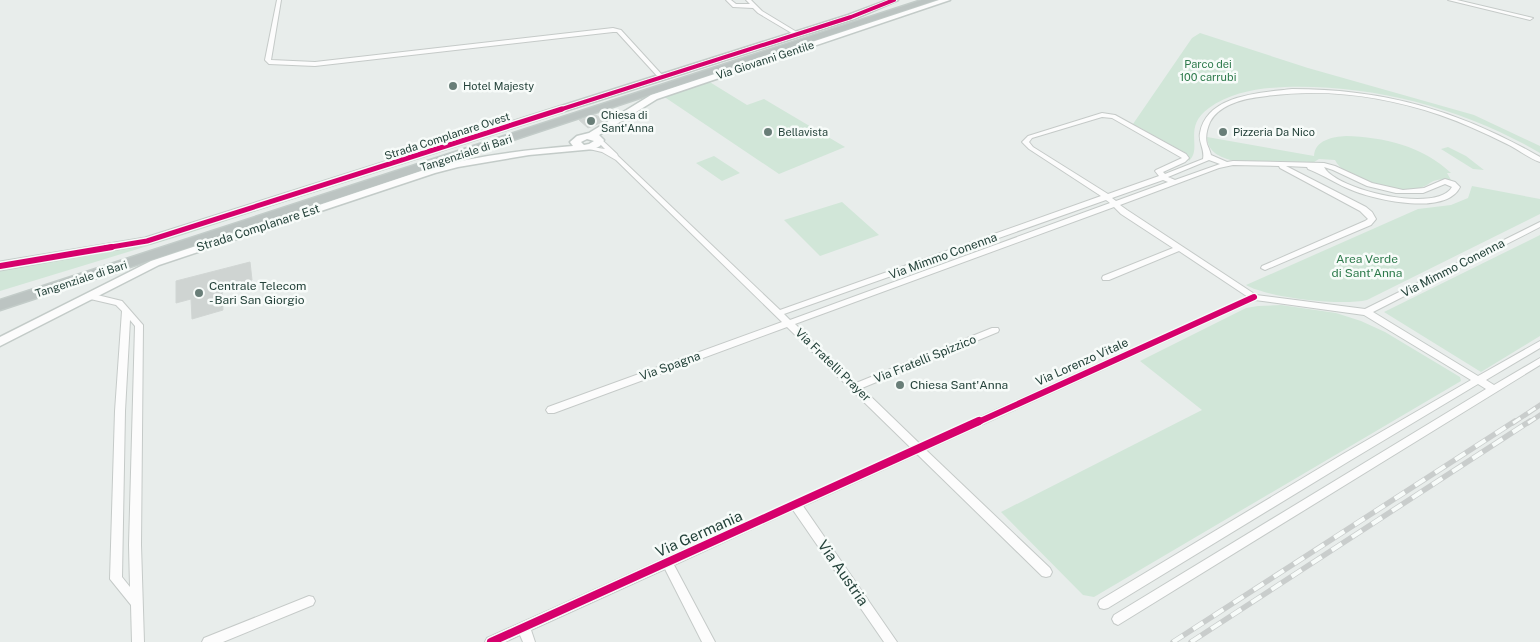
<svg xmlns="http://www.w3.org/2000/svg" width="1540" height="642" font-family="'Public Sans',sans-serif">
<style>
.green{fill:#d1e6d8}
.building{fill:#cfd4d2;stroke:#d1d6d4}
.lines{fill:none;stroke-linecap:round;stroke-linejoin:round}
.street-casing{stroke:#c5cac8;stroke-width:2}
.secondary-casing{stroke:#c3cbc8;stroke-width:3}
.highway-casing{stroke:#c3ccc9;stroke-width:3}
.street{fill:#fcfcfc;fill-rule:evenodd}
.secondary{fill:#fcfcfc;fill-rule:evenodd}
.highway{fill:#bcc4c2;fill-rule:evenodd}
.rail-far1-casing{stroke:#c9cdcc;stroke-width:5}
.rail-casing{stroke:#c9cdcc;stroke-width:5.5}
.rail-far1{stroke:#f7fbf9;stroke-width:3;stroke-dasharray:9;stroke-linecap:butt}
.rail{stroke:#f7fbf9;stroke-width:4;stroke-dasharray:12;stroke-linecap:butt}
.cycleway-far3-casing{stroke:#f7fbf9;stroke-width:5.5}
.cycleway-far2-casing{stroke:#f7fbf9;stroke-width:8}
.cycleway-far1-casing{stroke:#f7fbf9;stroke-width:9}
.cycleway-casing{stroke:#f7fbf9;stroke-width:11}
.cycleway-far3{stroke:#d6006c;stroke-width:4}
.cycleway-far2{stroke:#d6006c;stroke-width:5}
.cycleway-far1{stroke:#d6006c;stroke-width:6}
.cycleway{stroke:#d6006c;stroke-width:8}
.poi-dot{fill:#697e78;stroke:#f7fbf9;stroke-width:2}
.labels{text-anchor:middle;stroke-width:5;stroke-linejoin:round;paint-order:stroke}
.far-street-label{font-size:11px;fill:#24423a;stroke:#f7fbf9}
.far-park-label{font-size:11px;fill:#2d7a4b;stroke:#f7fbf9}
.far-poi-label{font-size:11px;fill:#24423a;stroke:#f7fbf9;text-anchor:start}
.street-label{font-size:12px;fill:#24423a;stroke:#f7fbf9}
.park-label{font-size:12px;fill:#2d7a4b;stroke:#f7fbf9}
.poi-label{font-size:12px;fill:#24423a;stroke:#f7fbf9;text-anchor:start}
.near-street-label{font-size:15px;fill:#24423a;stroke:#f7fbf9}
</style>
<rect width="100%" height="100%" fill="#e8edeb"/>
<path class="green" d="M1200 33 1308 68 1474 115 1540 146V153C1465 109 1373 84 1285 87 1260 88 1231 92 1209 108 1182 127 1203 148 1189 161L1186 153 1133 124 1192 38Z
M708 81 747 105 764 99 845 147 779 174 663 96Z
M1346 136C1383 137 1423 146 1451 173H1447L1451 180C1427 177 1433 187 1414 189 1394 191 1345 181 1335 160L1319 159 1314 162 1234 161C1220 157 1208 153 1207 137L1314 156C1315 140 1332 137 1346 136Z
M1448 147 1466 156 1484 170 1473 169 1441 149Z
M714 156 740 173 722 181 696 163Z
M350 179 352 180 177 237 0 291V269L129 247 174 235Z
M1472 186 1540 199V214L1367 300C1341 306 1269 298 1246 285L1418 209 1451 205 1468 198Z
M842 202 879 235 820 256 784 220Z
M1540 235V336L1481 372 1384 312Z
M1281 305 1336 313 1361 321 1385 332 1460 377 1461 381 1094 597 1083 595 1001 512 1202 410 1140 361 1246 308 1258 306Z"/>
<path class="building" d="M596 115 605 121 588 128 579 120Z
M250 262 252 280 222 288 223 310 192 319 191 299 176 303V281Z"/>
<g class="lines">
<g class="street-casing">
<path id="street" d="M277 0H281L271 60 315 62 613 28 621 30 664 77 659 78 617 32H613L315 66 269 64 265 60Z
M726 0H731L736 4H750L746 0H751L762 11 800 34 795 35 758 13 753 8 733 7Z
M1448 0H1457L1533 18 1530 20Z
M1292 89C1385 89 1460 111 1540 157V162C1528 158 1518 149 1507 144 1485 133 1463 123 1440 115 1384 96 1325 88 1267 96 1247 98 1220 103 1210 122 1207 129 1205 137 1207 144 1209 149 1210 151 1211 155L1227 162 1233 161 1324 163 1335 166 1372 183 1403 190 1424 188 1445 179 1455 182 1460 187C1446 216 1377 200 1354 191 1338 185 1324 175 1308 169L1307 167 1286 166 1366 207 1372 212 1376 219 1371 225 1265 270 1261 268 1262 266 1365 221 1368 219 1360 211 1280 168 1279 166 1233 165 1219 168 1120 205 1127 210 1256 295 1365 309 1540 222V227L1373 312 1478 376 1540 341V348L1486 380 1494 385 1540 358V365L1118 625 1114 623 1112 619 1114 615 1486 389 1478 384 1351 460 1108 608 1104 609 1100 608 1098 604 1100 600 1343 454 1471 380 1364 315 1255 300 926 450 1050 568 1052 572 1050 576 1046 577 1042 576 917 454 803 506 897 642H884L793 510 674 565 715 642H702L665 569 531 630 535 642H523L520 635 505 642H485L487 638 911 448 787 327 554 413H548L546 410 548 407 782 322 616 160 602 152 585 148V146L605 149 596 140 597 139H601L617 154 618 156 780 310 1101 196 1029 149 1022 142 1028 136 1102 113 1115 115 1186 154 1189 158 1185 162 1163 172 1165 174 1203 159C1205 149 1198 142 1200 133 1207 94 1262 93 1292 89ZM1102 117 1112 118 1182 158 1156 170 1155 171 1159 176 1108 194 1033 147 1029 142 1032 138ZM1209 160 1220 164 1175 180 1168 177ZM1324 167 1333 170 1367 186 1396 193H1423L1445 184 1452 187C1437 214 1336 190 1324 167ZM1163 180 1168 182 1116 201 1112 198ZM1106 200 1110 203 790 320 784 314ZM1114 207 1121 214 1173 248 1103 276 1102 278 1103 280H1109L1179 251 1248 297 920 444 862 388 998 332 999 330 998 328H992L856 383 795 324Z
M89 293 122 301 143 325 141 545 144 642H132L131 605 110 579 115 411 122 311 116 305 86 298 85 296ZM130 320 135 326 129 545 130 587 122 577 125 411Z
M309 596 313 597 315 601 313 605 223 642H202L204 638Z"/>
</g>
<g class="secondary-casing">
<path id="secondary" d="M888 0H898L854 19 151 243 0 270V262L145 238 848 15Z
M939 0H950L657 99 599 135 604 140 600 146 594 149 529 155 458 167 435 173 159 265 0 346V337L151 261 427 169C476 156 524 150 573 146L570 142 577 136 589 133 651 95ZM587 139 594 141 589 144 584 145 581 142Z"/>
</g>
<g class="highway-casing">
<path id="highway" d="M922 0H936L0 310V300Z"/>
</g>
<use href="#street" class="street"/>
<use href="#secondary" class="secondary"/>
<use href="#highway" class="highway"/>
<g class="rail-far1-casing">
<path id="rail-far1" d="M1513 423 1540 405
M1528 423 1540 415"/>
</g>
<g class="rail-casing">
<path id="rail" d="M1173 642 1515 421
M1191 642 1530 421"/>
</g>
<use href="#rail-far1" class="rail-far1"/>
<use href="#rail" class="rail"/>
<g class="cycleway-far3-casing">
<path id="cycleway-far3" d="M559 110 851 17 894 0"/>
</g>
<g class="cycleway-far2-casing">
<path id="cycleway-far2" d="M105 248 147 241 562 109"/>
</g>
<g class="cycleway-far1-casing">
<path id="cycleway-far1" d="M0 266 112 247
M976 423 1254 297"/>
</g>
<g class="cycleway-casing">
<path id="cycleway" d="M491 642 979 421"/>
</g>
<use href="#cycleway-far3" class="cycleway-far3"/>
<use href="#cycleway-far2" class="cycleway-far2"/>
<use href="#cycleway-far1" class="cycleway-far1"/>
<use href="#cycleway" class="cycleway"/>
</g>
<g class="poi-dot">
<circle cx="453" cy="86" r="5"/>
<circle cx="591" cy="121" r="5"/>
<circle cx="768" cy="132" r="5"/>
<circle cx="1223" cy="132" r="5"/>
<circle cx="199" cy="293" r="5"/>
<circle cx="900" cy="385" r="5"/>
</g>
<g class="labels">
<g class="far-street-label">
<text transform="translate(765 60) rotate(-18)" y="4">Via Giovanni Gentile</text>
<text transform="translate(447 136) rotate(-18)" y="4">Strada Complanare Ovest</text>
<text transform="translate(466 153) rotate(-18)" y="4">Tangenziale di Bari</text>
<text transform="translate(81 279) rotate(-18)" y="4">Tangenziale di Bari</text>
</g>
<g class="far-park-label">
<text x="1208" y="68">Parco dei<tspan x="1208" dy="13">100 carrubi</tspan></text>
</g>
<g class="far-poi-label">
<text x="463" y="90">Hotel Majesty</text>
<text x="601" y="119">Chiesa di<tspan x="601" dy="13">Sant'Anna</tspan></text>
<text x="778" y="136">Bellavista</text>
<text x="1233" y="136">Pizzeria Da Nico</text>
</g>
<g class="street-label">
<text transform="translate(258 228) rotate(-18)" y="4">Strada Complanare Est</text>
<text transform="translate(943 256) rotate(-20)" y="4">Via Mimmo Conenna</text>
<text transform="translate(1453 268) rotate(-27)" y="4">Via Mimmo Conenna</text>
<text transform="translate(925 359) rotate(-22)" y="4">Via Fratelli Spizzico</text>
<text transform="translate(1082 362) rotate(-24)" y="4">Via Lorenzo Vitale</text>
<text transform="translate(833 365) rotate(44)" y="4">Via Fratelli Prayer</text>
<text transform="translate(670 366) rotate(-20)" y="4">Via Spagna</text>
</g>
<g class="park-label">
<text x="1367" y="263">Area Verde<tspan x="1367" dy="14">di Sant'Anna</tspan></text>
</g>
<g class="poi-label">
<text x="209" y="290">Centrale Telecom<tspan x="209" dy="14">- Bari San Giorgio</tspan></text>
<text x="910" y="389">Chiesa Sant'Anna</text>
</g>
<g class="near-street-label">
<text transform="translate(699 534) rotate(-24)" y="5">Via Germania</text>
<text transform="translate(843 573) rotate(55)" y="5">Via Austria</text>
</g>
</g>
</svg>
